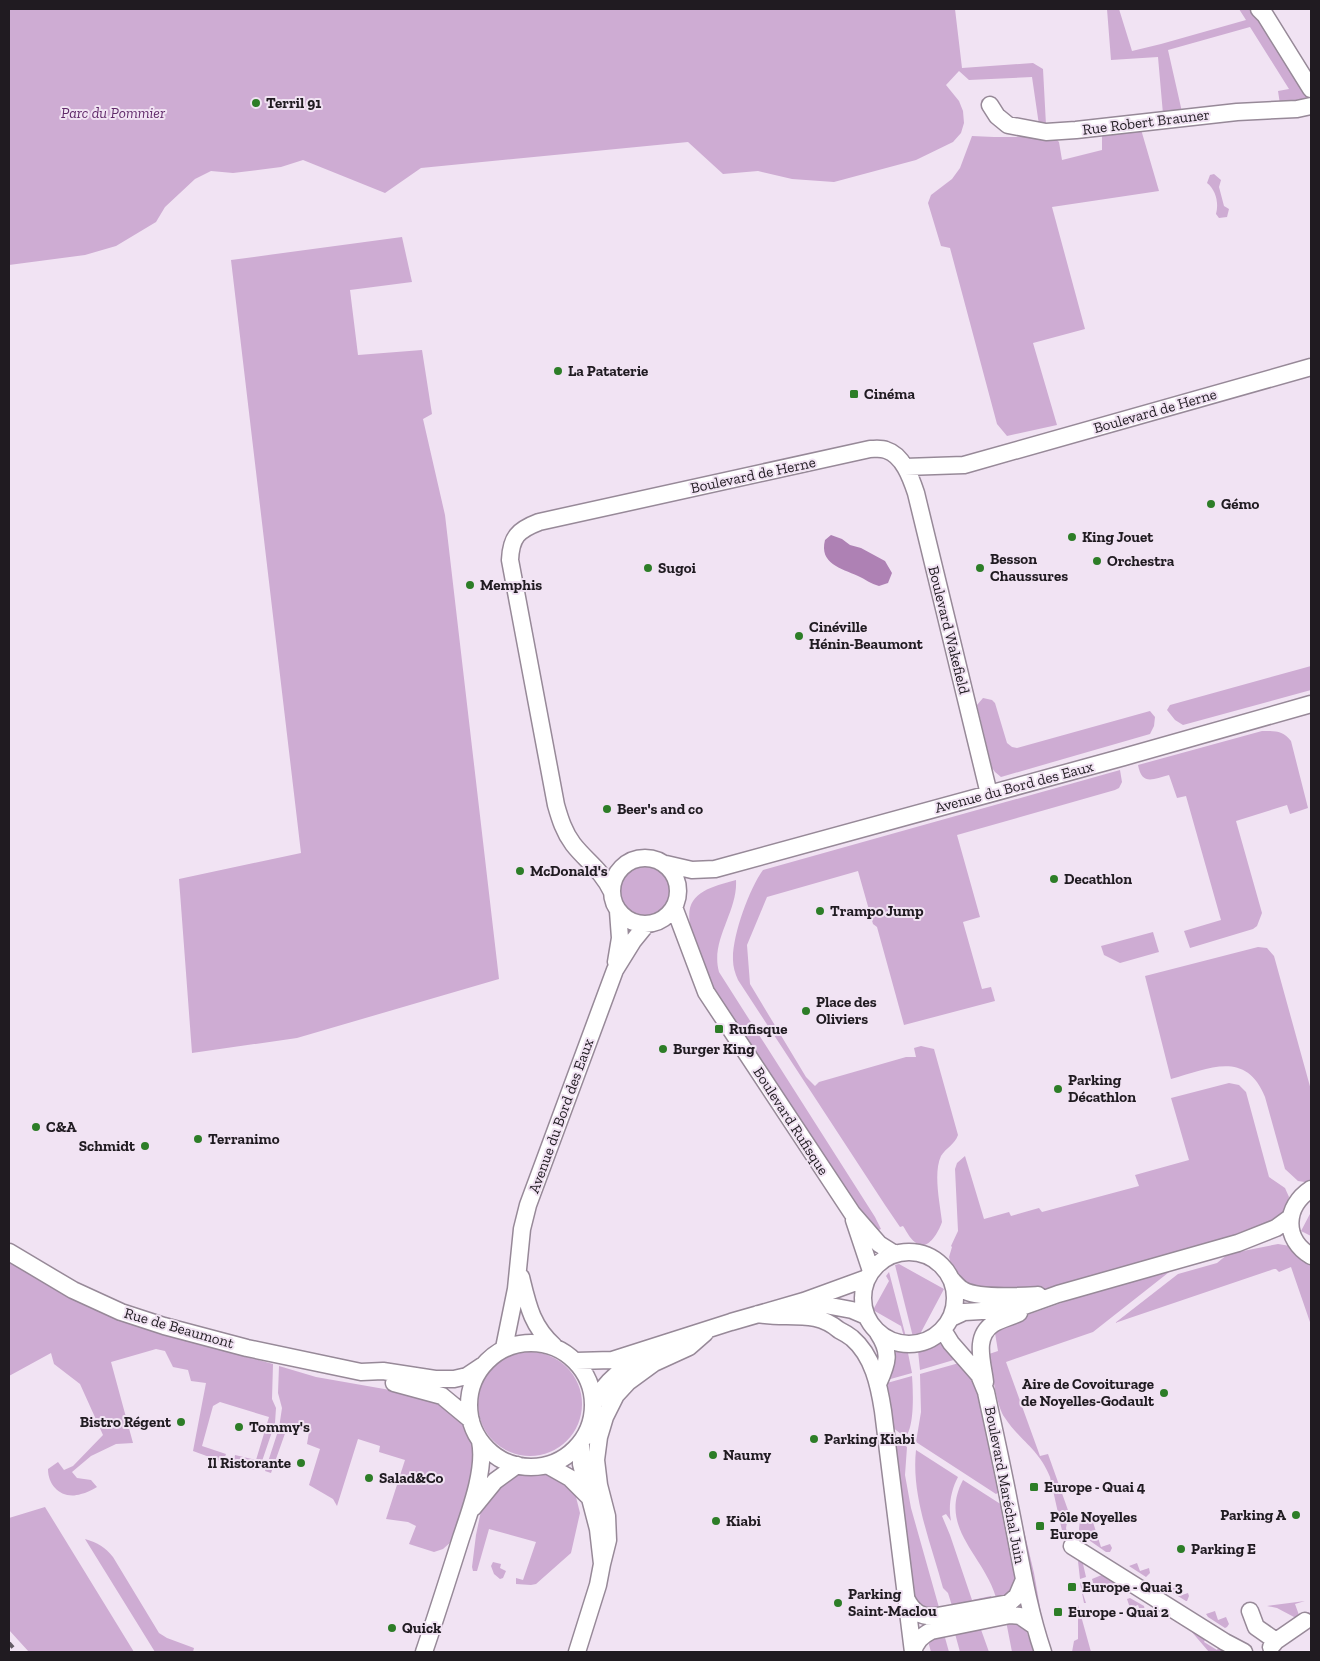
<svg xmlns="http://www.w3.org/2000/svg" width="1320" height="1661" font-family="'Zilla Slab',serif">
<style>
.green{fill:#ceacd3}
.water{fill:#ae81b4}
.lines{fill:none;stroke-linecap:round;stroke-linejoin:round}
.minor-casing{stroke:#978998;stroke-width:19}
.minor{stroke:#fff;stroke-width:16}
.rail{stroke:#645c65;stroke-width:4;stroke-dasharray:6 6;stroke-linecap:butt}
.poi-dot{fill:#2d7d27;stroke:#f1e3f3;stroke-width:2}
.labels{text-anchor:middle;stroke-width:4;stroke-linejoin:round;paint-order:stroke}
.poi-label{font-size:15px;font-weight:bold;fill:#201b21;stroke:#f1e3f3;text-anchor:start}
.park-label{font-size:15px;font-style:italic;fill:#602969;stroke:#f1e3f3}
.street-label{font-size:15px;fill:#201b21;stroke:#f1e3f3}
</style>
<rect width="100%" height="100%" fill="#f1e3f3"/>
<path class="green" d="M9 9H955L962 68 1033 63 1043 69 1046 125H1039L1032 77 969 80 959 71 946 85 959 101 963 111 964 123 961 133 953 142 916 160 834 182 792 179 758 171 723 174 688 142 421 168 385 193 303 160 281 167 233 173 211 171 195 179 165 207 156 222 116 246 85 255 9 265Z
M1107 9H1119L1132 51 1161 44 1246 20 1239 9H1249L1253 11 1307 97 1305 100 1280 104 1278 91 1289 89 1250 27 1168 50 1182 112 1163 114 1158 57 1111 60Z
M1140 126 1159 191 1052 207 1085 329 1033 343 1057 425 1007 436 997 424 950 248 941 246 928 203 931 195 952 179 960 168 972 136 994 137H1054L1059 142 1062 160 1102 150V135Z
M1214 174 1221 180 1219 187 1224 206 1229 209 1227 217 1219 218 1216 214C1219 203 1216 190 1207 183L1210 175Z
M402 237 412 282 350 290 358 355 422 350 432 414 423 419 445 515 499 979 297 1038 192 1053 179 879 301 853 231 260Z
M1311 666V690L1183 725 1175 720 1167 710 1170 705Z
M983 698 992 700 995 703 1007 743 1012 747 1017 748 1150 711 1155 717 1154 726 1150 734 1001 777 995 772 992 768 977 705Z
M1262 731C1274 731 1283 730 1291 741L1308 808 1290 814 1287 805 1236 821 1262 913 1257 926 1253 929 1190 948 1184 931 1221 920 1186 796 1177 798 1169 775C1153 779 1142 786 1138 765Z
M1120 770 1122 782 1119 788 1115 790 957 835 980 917 963 922 982 989 991 987 995 1001 904 1025 877 927 873 924 858 871 767 897 747 945 750 984 806 1077 815 1086 819 1082 906 1057H916L914 1048 921 1046 934 1049 958 1135C955 1144 946 1148 941 1156 933 1173 940 1204 942 1222 939 1231 929 1250 918 1244 911 1241 907 1232 903 1226L900 1227 885 1205 738 980C735 973 733 967 733 960 732 937 749 889 763 870Z
M620 891a25 25 0 1 1 50 0a25 25 0 1 1-50 0Z
M736 880C738 912 710 940 719 972L875 1217 881 1229 874 1232 713 992 688 931 691 929C682 893 708 888 736 880Z
M1153 932 1159 952 1120 963 1104 955 1101 946Z
M1258 947 1267 948 1274 956 1311 1090V1183L1298 1181 1285 1169 1265 1097C1246 1049 1208 1069 1171 1079L1145 976Z
M1229 1083 1239 1085 1246 1092 1269 1177 1285 1188 1289 1197 1285 1212 1278 1221 1236 1238 1054 1288 1038 1290 980 1287 965 1285 951 1265 949 1257 952 1247 951 1246 958 1231 955 1169 957 1163 965 1156 984 1219 1009 1212 1011 1216 1039 1208 1042 1212 1139 1186 1135 1175 1189 1160 1171 1098Z
M1311 1212V1236L1301 1231Z
M1278 1244 1290 1246 1311 1263V1325L1291 1267 1279 1272 1276 1269H1274L1115 1323 1178 1274 1217 1263 1228 1254Z
M9 1261 113 1316 214 1348 273 1364 272 1399 276 1408 275 1423 259 1470 239 1468 233 1464 235 1455 256 1460 269 1417 220 1402 213 1406 202 1446 226 1454 223 1462 193 1451 206 1383 191 1381 188 1370 173 1367 165 1351 156 1349 111 1362 133 1443 116 1444 91 1456 72 1472 77 1478 91 1480 97 1487C92 1490 86 1493 81 1494 63 1500 48 1487 48 1469L58 1462 64 1470 73 1466 103 1435 80 1384 54 1364 51 1353 9 1376Z
M899 1264 944 1289 919 1336 913 1337 895 1265Z
M1173 1269 1093 1332 1006 1362 1040 1456 1048 1454 1069 1513 1066 1528 1068 1538 1063 1535 1050 1477C1039 1449 1020 1441 1005 1418 996 1406 992 1370 989 1354L998 1351 995 1333 1016 1319 1081 1296Z
M889 1272 906 1337H904L901 1326 873 1310 889 1281 886 1276Z
M939 1342 957 1359 920 1370 918 1351 933 1347Z
M896 1351 908 1353 912 1373 887 1380Z
M478 1404a52 52 0 1 1 104 0a52 52 0 1 1-104 0Z
M959 1363 971 1376 981 1397 999 1492 996 1494 916 1442 921 1412 920 1374Z
M279 1366 316 1377 390 1390 427 1400 447 1408 462 1421 471 1437 476 1453 475 1466 452 1541 443 1549 434 1552 409 1544 416 1526 408 1522 386 1519 405 1460 379 1452 380 1446 358 1439 337 1506 333 1499 309 1485 320 1449 307 1444 309 1432 288 1425 271 1473 265 1471 279 1428 282 1408 278 1393Z
M912 1376C913 1389 915 1428 905 1437L892 1427 887 1383Z
M893 1437 907 1447 905 1475 911 1508 940 1611 932 1614 914 1602Z
M916 1450 958 1477C951 1490 948 1507 951 1521L946 1514 942 1516 950 1535 972 1600 991 1596 993 1601 953 1609 948 1593 943 1588C931 1543 911 1496 916 1450Z
M543 1472 553 1474 570 1487 576 1497 580 1513 571 1553 536 1584 531 1585 516 1584V1578L523 1580 536 1542 489 1529 477 1571H473L472 1567 476 1535 482 1506 485 1499 518 1473Z
M963 1480 1002 1505 1016 1581 1014 1592 997 1601C986 1556 937 1529 963 1480Z
M45 1507 134 1652H29L9 1630V1518Z
M1090 1513 1101 1547 1110 1544 1112 1548 1110 1552H1106L1083 1536 1079 1531C1079 1521 1081 1517 1090 1513Z
M1017 1515 1021 1518 1034 1573 1045 1636Z
M85 1539C98 1543 105 1547 113 1557L159 1633 167 1638 194 1648 193 1652H155Z
M1077 1552 1081 1555 1086 1577 1080 1579Z
M493 1562 501 1564 500 1568 506 1571 503 1578 500 1579 494 1574 491 1566Z
M1137 1563 1140 1571 1149 1568 1150 1573 1146 1577 1129 1566Z
M1109 1572 1119 1582 1095 1590 1092 1579Z
M1088 1580 1092 1591 1083 1594 1086 1603H1084L1080 1583Z
M1176 1587 1179 1596 1188 1593 1189 1596 1187 1601H1186L1168 1590Z
M1130 1598 1144 1606 1145 1611 1141 1613 1138 1605 1130 1608 1127 1599Z
M1305 1601 1295 1604 1299 1615 1309 1612 1310 1616 1298 1618 1294 1617 1277 1608 1267 1606Z
M1078 1605 1091 1652H1072L1074 1641 1078 1639Z
M1215 1611 1218 1620 1226 1617 1229 1624 1227 1627 1225 1628 1208 1617 1206 1614Z
M1013 1620 1026 1630 1034 1652H1012L1006 1621Z
M979 1624 989 1652H960L954 1630Z
M1197 1628 1206 1638 1204 1642 1217 1650 1221 1643 1223 1645 1221 1652H1209L1191 1631Z
M944 1634 949 1652H931L928 1641Z"/>
<path class="water" d="M831 535 842 539 850 545 861 548 885 561 892 573 888 583 879 586C871 584 865 579 858 576 841 568 819 564 825 540Z"/>
<g class="lines">
<g class="minor-casing">
<path id="minor" d="M1259 9 1265 15 1311 89
M990 105 997 116 1008 125 1046 132 1076 130 1237 112 1297 109 1311 106
M905 467 964 465 1311 367
M612 891a33 33 0 1 1 66 0a33 33 0 1 1-66 0Z
M666 864 692 870 715 869 1124 757 1311 704
M612 892C601 869 587 862 573 844 564 832 560 819 556 805L510 560C511 537 518 530 539 522L870 449C875 449 881 448 886 450 903 455 911 478 916 493L989 794
M674 907 706 992 852 1213 879 1244 895 1254
M616 962 620 938 618 911
M1311 1189C1284 1207 1283 1239 1311 1256
M854 1220 871 1271
M863 1298a46 46 0 1 1 92 0a46 46 0 1 1-92 0Z
M9 1252 73 1290 121 1312 164 1326 247 1348 361 1372 383 1371 435 1379H454L467 1376 482 1366
M521 1277C528 1306 532 1326 554 1346
M951 1279C955 1283 959 1288 963 1290 978 1299 1021 1296 1038 1295
M804 1301 852 1310 866 1316
M758 1314C777 1318 796 1314 815 1318 824 1320 832 1324 839 1330 843 1332 848 1335 852 1338 873 1356 879 1385 883 1411L913 1652
M951 1318 964 1312 1016 1309 1058 1294 1238 1243 1276 1228 1291 1217
M943 1330 951 1343 979 1375 986 1392C994 1430 1003 1469 1010 1507 1020 1556 1027 1605 1043 1652
M878 1333C891 1353 888 1362 878 1384
M469 1405a62 62 0 1 1 124 0a62 62 0 1 1-124 0Z
M504 1348 516 1289 522 1229 528 1205 615 970 633 941 646 925
M576 1361 612 1360 731 1322 804 1301 867 1278
M985 1382C983 1363 973 1337 993 1324 1001 1319 1011 1317 1019 1313
M394 1383 442 1396 471 1420
M594 1403C607 1378 623 1369 646 1355
M547 1465 570 1478 588 1496
M473 1508 495 1481 517 1465
M1072 1546 1225 1642 1244 1652
M602 1564 608 1540 607 1516 599 1485 596 1460 599 1437 605 1417 616 1395 628 1382 654 1363 689 1347 705 1333
M906 1598C913 1612 921 1618 937 1616L1009 1603 1017 1596 1023 1582
M1250 1611 1256 1627 1276 1641
M1271 1647 1276 1641 1305 1621
M424 1652C437 1614 449 1576 461 1538 470 1511 486 1469 480 1441
M577 1652 598 1585 602 1564 598 1529 581 1464V1442
M913 1652C916 1642 921 1636 931 1631L1010 1615 1020 1616 1033 1625"/>
</g>
<use href="#minor" class="minor"/>
<path class="rail" d="M9 1643 17 1652"/>
</g>
<g class="poi-dot">
<circle cx="256" cy="103" r="5"/>
<circle cx="558" cy="371" r="5"/>
<rect x="849" y="389" width="10" height="10" rx="2.5"/>
<circle cx="1211" cy="504" r="5"/>
<circle cx="1072" cy="537" r="5"/>
<circle cx="1097" cy="561" r="5"/>
<circle cx="648" cy="568" r="5"/>
<circle cx="980" cy="568" r="5"/>
<circle cx="470" cy="585" r="5"/>
<circle cx="799" cy="636" r="5"/>
<circle cx="607" cy="809" r="5"/>
<circle cx="520" cy="871" r="5"/>
<circle cx="1054" cy="879" r="5"/>
<circle cx="820" cy="911" r="5"/>
<circle cx="806" cy="1011" r="5"/>
<rect x="714" y="1024" width="10" height="10" rx="2.5"/>
<circle cx="663" cy="1049" r="5"/>
<circle cx="1058" cy="1089" r="5"/>
<circle cx="36" cy="1127" r="5"/>
<circle cx="198" cy="1139" r="5"/>
<circle cx="145" cy="1146" r="5"/>
<circle cx="1164" cy="1393" r="5"/>
<circle cx="181" cy="1422" r="5"/>
<circle cx="239" cy="1427" r="5"/>
<circle cx="814" cy="1439" r="5"/>
<circle cx="713" cy="1455" r="5"/>
<circle cx="301" cy="1463" r="5"/>
<circle cx="369" cy="1478" r="5"/>
<rect x="1029" y="1482" width="10" height="10" rx="2.5"/>
<circle cx="1296" cy="1515" r="5"/>
<circle cx="716" cy="1521" r="5"/>
<rect x="1035" y="1521" width="10" height="10" rx="2.5"/>
<circle cx="1181" cy="1549" r="5"/>
<rect x="1067" y="1582" width="10" height="10" rx="2.5"/>
<circle cx="838" cy="1603" r="5"/>
<rect x="1053" y="1607" width="10" height="10" rx="2.5"/>
<circle cx="392" cy="1628" r="5"/>
</g>
<g class="labels">
<g class="poi-label">
<text x="266" y="108">Terril 91</text>
<text x="568" y="376">La Pataterie</text>
<text x="864" y="399">Cinéma</text>
<text x="1221" y="509">Gémo</text>
<text x="1082" y="542">King Jouet</text>
<text x="990" y="564">Besson<tspan x="990" dy="17">Chaussures</tspan></text>
<text x="1107" y="566">Orchestra</text>
<text x="658" y="573">Sugoi</text>
<text x="480" y="590">Memphis</text>
<text x="809" y="632">Cinéville<tspan x="809" dy="17">Hénin-Beaumont</tspan></text>
<text x="617" y="814">Beer's and co</text>
<text x="530" y="876">McDonald's</text>
<text x="1064" y="884">Decathlon</text>
<text x="830" y="916">Trampo Jump</text>
<text x="816" y="1007">Place des<tspan x="816" dy="17">Oliviers</tspan></text>
<text x="729" y="1034">Rufisque</text>
<text x="673" y="1054">Burger King</text>
<text x="1068" y="1085">Parking<tspan x="1068" dy="17">Décathlon</tspan></text>
<text x="46" y="1132">C&amp;A</text>
<text x="208" y="1144">Terranimo</text>
<text x="135" y="1151" text-anchor="end">Schmidt</text>
<text x="1154" y="1389" text-anchor="end">Aire de Covoiturage<tspan x="1154" dy="17">de Noyelles-Godault</tspan></text>
<text x="171" y="1427" text-anchor="end">Bistro Régent</text>
<text x="249" y="1432">Tommy's</text>
<text x="824" y="1444">Parking Kiabi</text>
<text x="723" y="1460">Naumy</text>
<text x="291" y="1468" text-anchor="end">Il Ristorante</text>
<text x="379" y="1483">Salad&amp;Co</text>
<text x="1044" y="1492">Europe - Quai 4</text>
<text x="1286" y="1520" text-anchor="end">Parking A</text>
<text x="1050" y="1522">Pôle Noyelles<tspan x="1050" dy="17">Europe</tspan></text>
<text x="726" y="1526">Kiabi</text>
<text x="1191" y="1554">Parking E</text>
<text x="1082" y="1592">Europe - Quai 3</text>
<text x="848" y="1599">Parking<tspan x="848" dy="17">Saint-Maclou</tspan></text>
<text x="1068" y="1617">Europe - Quai 2</text>
<text x="402" y="1633">Quick</text>
</g>
<g class="park-label">
<text x="113" y="118">Parc du Pommier</text>
</g>
<g class="street-label">
<text transform="translate(1146 122) rotate(-7)" y="5">Rue Robert Brauner</text>
<text transform="translate(1155 411) rotate(-16)" y="5">Boulevard de Herne</text>
<text transform="translate(753 475) rotate(-12)" y="5">Boulevard de Herne</text>
<text transform="translate(949 630) rotate(76)" y="5">Boulevard Wakefield</text>
<text transform="translate(1014 787) rotate(-15)" y="5">Avenue du Bord des Eaux</text>
<text transform="translate(561 1116) rotate(-70)" y="5">Avenue du Bord des Eaux</text>
<text transform="translate(791 1121) rotate(57)" y="5">Boulevard Rufisque</text>
<text transform="translate(179 1328) rotate(16)" y="5">Rue de Beaumont</text>
<text transform="translate(1005 1485) rotate(79)" y="5">Boulevard Maréchal Juin</text>
</g>
</g>
<rect width="1320" height="1661" fill="none" stroke="#201b21" stroke-width="20"/>
</svg>
